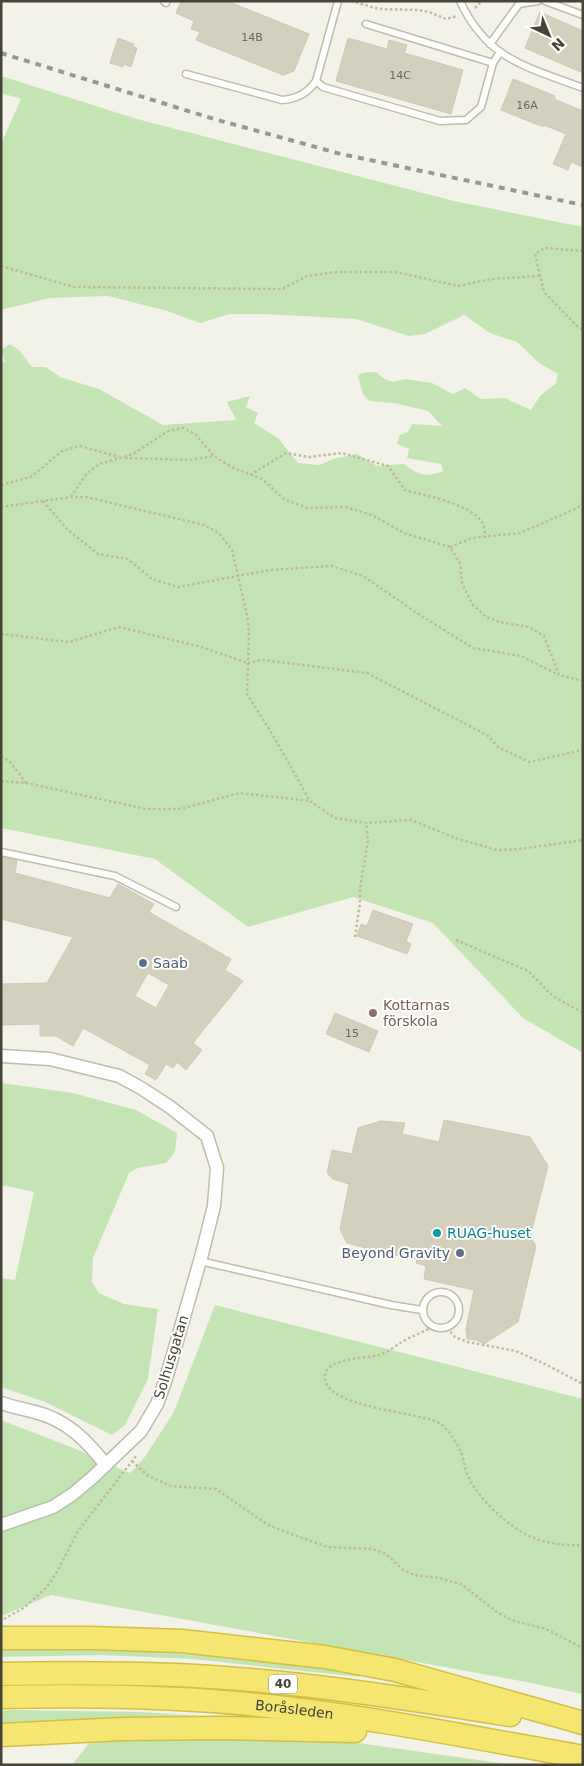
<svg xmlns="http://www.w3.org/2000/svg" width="584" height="1766" font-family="'DejaVu Sans',sans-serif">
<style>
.green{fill:#c4e5b3}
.building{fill:#d4d0be;stroke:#cec9b2;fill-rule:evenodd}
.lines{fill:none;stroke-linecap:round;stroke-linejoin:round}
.service-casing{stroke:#bebcab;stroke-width:9}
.minor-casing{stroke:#bebcab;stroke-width:15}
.motorway-casing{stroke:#d4be41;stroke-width:25}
.path{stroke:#bfba9d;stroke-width:2.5;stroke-dasharray:2.5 2.5;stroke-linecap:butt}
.service{stroke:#fff;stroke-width:6}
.minor{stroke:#fff;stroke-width:12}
.motorway{stroke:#f5e671;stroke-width:22}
.rail{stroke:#979797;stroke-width:4;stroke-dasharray:6 6;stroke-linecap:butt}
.service-dot{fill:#5c6f8a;stroke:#fff;stroke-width:2}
.education-dot{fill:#8d6e63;stroke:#fff;stroke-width:2}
.culture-dot{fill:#0f9aa8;stroke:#fff;stroke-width:2}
.labels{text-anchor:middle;stroke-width:4;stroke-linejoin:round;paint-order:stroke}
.number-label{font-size:11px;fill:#6a6659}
.shield{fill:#fff;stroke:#7e7b73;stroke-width:1}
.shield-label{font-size:12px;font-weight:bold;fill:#464337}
.service-label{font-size:14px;fill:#4e5e75;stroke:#fff;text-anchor:start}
.education-label{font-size:14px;fill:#785e54;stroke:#fff;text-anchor:start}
.culture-label{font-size:14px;fill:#0d838f;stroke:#fff;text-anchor:start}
.street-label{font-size:14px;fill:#464337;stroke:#fff}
</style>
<rect width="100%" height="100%" fill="#f3f2e8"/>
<path class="green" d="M1 76 137 119 454 201 583 227V1053L523 1018 433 923 353 897 248 927 155 859 1 828V362H5L1 350 10 344 20 351 32 367H46L60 377 99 389 163 425 236 420 227 402 250 396 246 407 258 413 254 423 278 438 298 463 319 465 333 459 357 454 377 466 404 464C418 475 426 478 443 471L441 464 407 458 409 449 397 444 400 435 408 432 412 424 442 426 428 411 394 403 370 401 363 394 358 376 362 373 376 372 386 380 393 382 405 379 432 383 453 394 465 388 481 399 505 398 531 410 540 396 556 383 558 374 539 363 517 342 490 333 464 315 425 334 409 336 356 319 267 314H230L200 323 167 311 108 296 50 298 1 310V144L21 99 1 93Z
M1 1083 73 1093 136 1110 177 1133 175 1152 166 1163 138 1168 129 1173 93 1258 92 1282 99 1293 124 1304 158 1309 148 1379 125 1425 112 1435 45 1402 1 1387V1278L15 1280 34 1192 1 1185Z
M215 1305 583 1399V1694L521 1681 51 1595 1 1616V1420L71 1447 130 1473 144 1458 174 1412Z
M1 1648C68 1650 135 1648 202 1654 255 1658 307 1667 360 1675V1677L192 1659 100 1655 1 1657Z
M12 1710 140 1712 222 1717 1 1725V1711Z
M246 1736 351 1742 513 1765H72L90 1742Z"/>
<path class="building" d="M181 1H227L309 34 294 71 283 75 196 40 200 32 191 29 194 21 176 13Z
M540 12 583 31V73L525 48Z
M118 38 134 44 133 47 137 48 131 67 123 64V67L110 63Z
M348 38 387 49 389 40 407 45 404 53 463 70 451 114 336 81Z
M513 79 555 96 554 99 583 111V167L571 162 568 170 553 164 566 134 544 125 543 127 501 110Z
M1 857 17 860 15 873 110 898 118 884 154 904 149 912 231 959 225 970 243 981 193 1043 202 1050 186 1070 177 1062 173 1068 166 1064 156 1080 145 1074 150 1065 83 1028 73 1046 56 1036H40V1024L1 1025V984L47 983 73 937 1 919ZM148 973 169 985 156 1008 135 996Z
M373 910 413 924 406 941 411 944 407 954 357 936 361 924 367 926Z
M335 1013 378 1031 369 1052 326 1034Z
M444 1120 530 1137 548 1166 530 1237 536 1246 518 1322 484 1344 477 1340 467 1339 466 1329 474 1290 424 1279 426 1266 416 1263 417 1259 379 1252 377 1256 364 1254 366 1248 347 1243 340 1229 349 1184 333 1179 327 1173 332 1150 352 1154 358 1128 381 1121 405 1123 402 1134 439 1142Z"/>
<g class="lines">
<g class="service-casing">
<path id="service" d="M164 1 166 3
M460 1C487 60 528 67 583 88
M545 1 583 15
M366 24 493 63
M490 44 519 4 538 1
M186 74 282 100C297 99 308 93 316 81L338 1
M316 81 323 87 440 121 466 120 481 107 493 63 500 52
M1 852 115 876 176 907
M200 1261 391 1305 422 1310
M423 1310a18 18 0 1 1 36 0a18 18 0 1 1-36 0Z"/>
</g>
<g class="minor-casing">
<path id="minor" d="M1 1056 50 1059 119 1076 141 1088 170 1107 207 1136 217 1168 214 1206 202 1254 166 1379 157 1404 141 1431 93 1477 73 1494 53 1507 1 1525
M1 1403C13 1407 24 1409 35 1412 67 1420 86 1440 106 1465"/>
</g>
<g class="motorway-casing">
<g id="motorway">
<path d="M1 1638H91L182 1641 325 1657 395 1670 583 1723"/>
<path d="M1 1674C59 1673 117 1673 176 1675 288 1680 399 1697 510 1715"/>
<path id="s1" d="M1 1697C87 1695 173 1696 258 1705 367 1716 475 1738 583 1757"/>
<path d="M1 1735 122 1729 223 1728 355 1731"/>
</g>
</g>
<path class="path" d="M351 1 379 9 419 10 429 12 446 19 457 16
M475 8 482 1
M583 251 545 248 535 254 544 292 579 328 583 329
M1 266 74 287 282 289 307 276 336 272H396L458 286 491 279 540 276
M125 458 189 460 214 456
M250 475 286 453 309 457 342 453 388 466 405 490C424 495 470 504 482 522 484 525 485 533 486 537
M1 485 31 477 62 451 80 446 119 457
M71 497 87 473 100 464 133 454 168 431 183 428 195 434 214 456 231 467 262 479 284 499 307 508 346 507 374 516 404 533 450 547 460 564 462 583 472 604 486 617 500 622 529 627 544 636 559 675 583 681
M43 501 68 530 98 554 128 559 152 579 178 587 270 570 331 566 363 576 417 613 473 648 521 656 557 674
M1 507 71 497H86L204 525 219 533 232 550 247 615 249 632 248 663 263 660 367 673 487 735 498 747 529 762 583 750
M450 547 472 538 520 533 575 509 583 504
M1 634 69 642 119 627 198 646 248 663 247 694 271 732 310 801 335 818 366 823 411 820 458 839 497 850 520 849 583 840
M1 756 10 762 26 783
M1 781 26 783 146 809H180L240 793 310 801
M355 937 360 903V888L368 841 366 823
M456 940 528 971 553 996 583 1013
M433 1327C423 1332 412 1336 402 1342 395 1346 387 1353 379 1355 366 1359 328 1357 325 1375 319 1408 424 1412 441 1424 448 1429 457 1444 461 1452 464 1459 464 1467 467 1474 477 1498 510 1529 534 1538 549 1544 567 1546 583 1545
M447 1328 455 1337 468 1342 516 1351 547 1365 583 1384
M132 1461 147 1475 170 1486 216 1489 268 1525 294 1535 328 1547 373 1549 386 1554 402 1569 414 1575 439 1578 461 1584 497 1612 511 1620 546 1629 583 1648
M4 1619 25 1607 47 1587 58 1570 78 1531 136 1456"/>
<use href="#service" class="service"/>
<use href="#minor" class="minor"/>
<use href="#motorway" class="motorway"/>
<path class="rail" d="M1 53 214 119 341 154 583 205"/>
</g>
<g class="service-dot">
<circle cx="143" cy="963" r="5"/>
<circle cx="460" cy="1253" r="5"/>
</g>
<circle class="education-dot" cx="373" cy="1013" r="5"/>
<circle class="culture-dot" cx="437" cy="1233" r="5"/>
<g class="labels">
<g class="number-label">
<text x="252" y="41">14B</text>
<text x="400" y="79">14C</text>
<text x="527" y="109">16A</text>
<text x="352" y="1037">15</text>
</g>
<rect class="shield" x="269" y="1674.5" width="28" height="19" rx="4"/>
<g class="shield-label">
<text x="283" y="1688">40</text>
</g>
<g class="service-label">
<text x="153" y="968">Saab</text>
<text x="450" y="1258" text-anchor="end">Beyond Gravity</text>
</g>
<g class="education-label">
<text x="383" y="1010">Kottarnas<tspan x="383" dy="16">förskola</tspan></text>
</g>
<g class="culture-label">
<text x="447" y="1238">RUAG-huset</text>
</g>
<g class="street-label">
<text transform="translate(171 1357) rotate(-73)" y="5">Solhusgatan</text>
<text dy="5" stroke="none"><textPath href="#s1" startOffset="294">Boråsleden</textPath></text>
</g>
</g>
<rect width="584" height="1766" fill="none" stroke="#464337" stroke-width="5"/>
<g transform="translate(549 35) rotate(136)" stroke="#ffffff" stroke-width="4" paint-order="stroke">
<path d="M0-4L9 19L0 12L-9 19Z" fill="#464337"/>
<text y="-8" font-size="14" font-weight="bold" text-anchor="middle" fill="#464337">N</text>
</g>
</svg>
